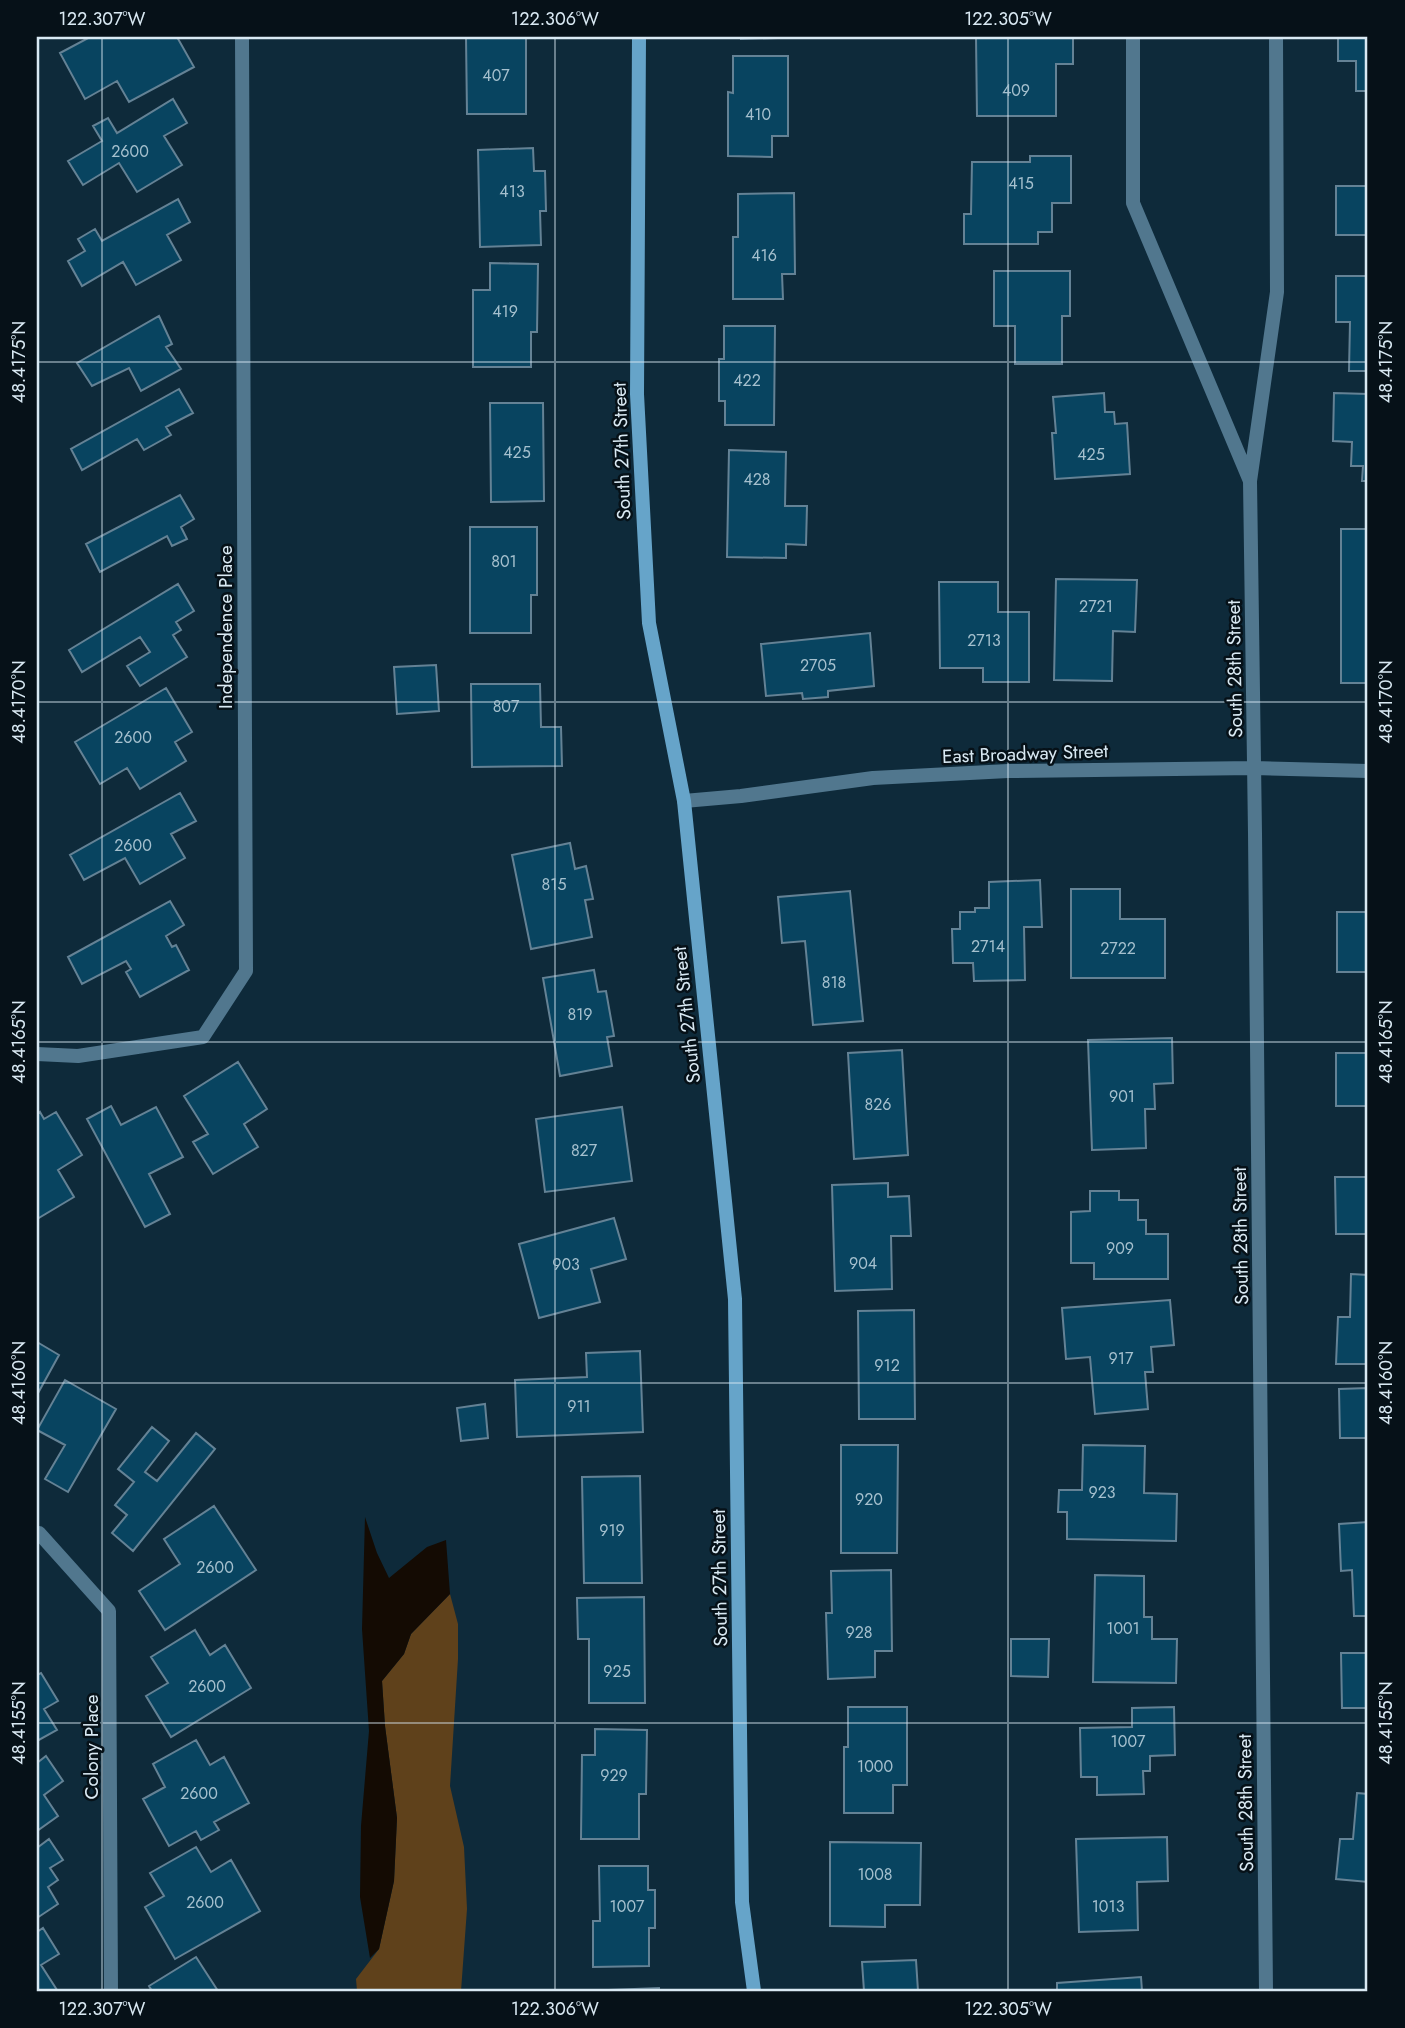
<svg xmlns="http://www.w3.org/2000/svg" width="1405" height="2028" font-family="Jost,sans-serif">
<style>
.green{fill:#5f411b}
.water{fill:#140b03}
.building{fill:#084460;stroke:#648295;stroke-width:2}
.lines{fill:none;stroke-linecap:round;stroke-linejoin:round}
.street{stroke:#51778e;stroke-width:14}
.secondary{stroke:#66a4c9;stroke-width:14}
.ticks{fill:none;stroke:#d9e9f3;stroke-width:2;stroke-opacity:0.45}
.labels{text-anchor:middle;stroke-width:5;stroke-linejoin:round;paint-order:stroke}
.number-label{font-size:16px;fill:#a5c0ce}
.street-label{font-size:19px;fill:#d9e9f3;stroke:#061118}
.neatline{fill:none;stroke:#d9e9f3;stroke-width:2.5}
.ticks-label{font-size:18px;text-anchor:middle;fill:#d9e9f3}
</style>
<rect width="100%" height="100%" fill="#0e2a3a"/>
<path class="green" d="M450 1594 458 1624V1659L450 1786 464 1847 467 1909 461 1991H357L356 1979 379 1949 394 1881 397 1818 385 1726 382 1681 404 1654 411 1634Z"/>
<path class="water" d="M365 1517 377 1553 389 1578 427 1547 446 1540 450 1594 411 1634 404 1654 382 1681 385 1726 397 1818 394 1881 379 1949 370 1958 360 1897 361 1826 369 1731 362 1629Z"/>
<path class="building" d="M90 37H177L194 67 129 102 117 81 85 99 60 53Z
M466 37H526V114H467Z
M741 37H810L741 39Z
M976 37H1073V64H1056V116H977Z
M1338 37H1368V91H1356V61H1338Z
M733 56H788V136H772V157L728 156V92L733 93Z
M173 99 187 123 164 136 182 165 137 192 119 163 83 185 68 161 102 141 93 126 108 118 117 133Z
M1368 135V235H1336V186H1368Z
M533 148 534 171H545L546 211H540L541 245 480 247 478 150Z
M1030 156H1071V203H1052V232H1038V244H964V214H971L972 162H1030Z
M794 193 795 274H782L783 299H733V237H738V194Z
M178 199 190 222 167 235 181 260 136 285 123 262 82 286 68 261 85 251 78 239 95 229 102 241Z
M490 263 538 264 537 332H531V367H473V290H490Z
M994 271H1070V316H1062V364H1015V326H994Z
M1336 276H1368V371H1349L1350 322H1336Z
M159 316 172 344 166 347 181 369 141 391 129 368 92 386 77 363Z
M724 326H775L774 425H725V401H719V359H724Z
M179 389 193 413 166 427 171 435 144 450 137 439 82 470 71 449Z
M1104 393 1105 412H1114L1115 424 1127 423 1130 474 1055 479 1052 433H1056L1053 397Z
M1334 393 1368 394V481H1362L1363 466H1351L1352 442 1333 441Z
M490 403H543L544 501 491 502Z
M729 450 786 452 785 506H807L806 545 786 544V558L727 557Z
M180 495 194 519 181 527 187 539 172 546 167 536 100 572 86 544Z
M470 527H537V595H531V633H470Z
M1341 529H1368V683H1341Z
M1056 579 1137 580 1135 632 1113 631 1112 681 1054 680Z
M939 582H998V612H1029V682H983V668H940Z
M178 584 194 611 176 622 181 630 173 635 187 657 140 686 127 666 150 652 140 637 82 672 69 650Z
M870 633 874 686 828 691V697L803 699 802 693 766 696 761 644Z
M436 665 439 711 397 714 394 667Z
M471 684H540L541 727H561L562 766 472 767Z
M166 688 192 732 175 742 186 761 140 789 127 768 100 784 75 742Z
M180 793 196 821 171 834 185 858 140 884 125 858 84 880 70 855Z
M570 843 575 869 586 866 593 899 585 900 592 937 531 949 512 855Z
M1040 880 1042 927H1024L1025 980 974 981 973 963H953L952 929H960V912H975V908H989V882Z
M1071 889H1120V919H1165V978H1071Z
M850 891 863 1021 813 1025 805 941 782 943 778 897Z
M170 901 184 925 166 936 172 947 176 945 189 970 140 997 126 972 131 969 126 961 82 984 68 957Z
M1337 912H1368V972H1337Z
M594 970 598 992 606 991 614 1036 607 1037 612 1066 560 1076 543 978Z
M1172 1038 1173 1083 1154 1084 1155 1109H1145L1146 1148 1092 1150 1088 1040Z
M902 1050 908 1155 854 1159 848 1053Z
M1336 1053H1368V1106H1336Z
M238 1062 267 1109 244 1124 258 1147 213 1174 193 1142 208 1134 184 1096Z
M111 1106 121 1125 156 1107 183 1157 149 1174 170 1214 145 1227 87 1119Z
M622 1107 632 1181 545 1192 536 1119Z
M40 1112 44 1119 56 1112 82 1155 58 1170 74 1197 37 1219V1115Z
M1335 1177H1368V1234H1336Z
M888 1183V1197L909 1196 911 1236H891L892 1289 835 1291 832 1185Z
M1090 1191H1119V1200H1138V1220H1146V1234H1168V1279H1094V1263H1071V1212L1090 1211Z
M614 1218 626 1259 591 1269 600 1302 539 1318 519 1244Z
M1351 1274 1368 1275V1364H1336L1338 1317H1350Z
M1170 1300 1174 1345 1151 1347 1153 1372H1145L1148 1409 1095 1414 1090 1357 1066 1359 1062 1308Z
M914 1310 915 1419H859L858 1311Z
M37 1342 59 1355 37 1395Z
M640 1351 643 1432 517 1437 515 1380 587 1377 586 1353Z
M65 1380 116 1409 68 1492 45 1479 65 1445 37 1430Z
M1368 1388V1438H1340L1339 1389Z
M485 1404 488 1438 461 1441 457 1408Z
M152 1427 169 1441 145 1472 157 1481 196 1433 215 1449 133 1551 112 1533 127 1515 115 1505 134 1482 118 1469Z
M841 1445H898L897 1553H841Z
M1083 1445 1145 1446 1144 1493 1177 1494 1176 1541 1067 1539V1512H1058L1059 1490H1082Z
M640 1476 642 1583H584L582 1477Z
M214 1506 256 1570 165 1630 139 1591 180 1564 164 1539Z
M1368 1522V1616H1354L1352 1570 1341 1571 1339 1524Z
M891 1570 892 1651H875V1677L828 1679 826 1613H832L831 1571Z
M1095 1575 1144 1576V1617H1152V1639H1177L1176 1683 1093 1682Z
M644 1597 645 1703H589V1639H578L577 1598Z
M195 1630 210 1655 225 1645 251 1688 171 1737 146 1696 168 1683 151 1657Z
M1011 1639H1049L1048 1677 1011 1676Z
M1341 1653H1368V1708H1342Z
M41 1673 58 1701 44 1709 57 1730 37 1741V1675Z
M848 1707H907V1785H893V1813H844V1747H848Z
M1174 1707 1175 1755 1150 1756V1771H1143L1144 1794 1097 1795V1777H1081L1080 1728 1132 1727V1708Z
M595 1729 647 1730 646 1794H639V1839H581L582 1755H595Z
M196 1740 210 1765 224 1757 249 1803 214 1822 219 1830 201 1840 196 1831 169 1846 143 1799 165 1787 153 1764Z
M46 1756 63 1781 44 1795 58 1816 37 1831V1763Z
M1357 1793 1368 1794V1882L1336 1879 1340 1839H1353Z
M1167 1837 1168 1881 1137 1882 1138 1930 1079 1932 1076 1839Z
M49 1839 63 1860 50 1868 58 1880 48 1887 58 1904 37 1918V1848Z
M830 1842 921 1843 920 1905H885V1927L830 1926Z
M196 1847 211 1872 231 1860 260 1911 175 1959 145 1907 164 1896 150 1873Z
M599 1866H648V1890H655V1928H649V1966L593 1967V1921H600Z
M43 1928 59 1954 41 1965 57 1990 54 1991H37V1932Z
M196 1957 218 1991H152L149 1986Z
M916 1960 918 1991H864L862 1962Z
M1141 1977 1142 1991H1057V1983Z
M659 1988V1991H609V1990Z"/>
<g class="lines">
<path class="street" d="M1133 37V203L1250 481
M684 801 741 796 873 778 1008 771 1254 768 1368 771
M37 1054 78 1056 203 1037 246 971 242 37
M37 1533H39L109 1611 111 1991
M1266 1991 1255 833 1250 481 1277 292 1276 37"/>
<path class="secondary" d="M639 37 637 394 649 623 684 801 735 1299 742 1902 754 1991"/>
</g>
<path class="ticks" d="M102 37V1991M555 37V1991M1008 37V1991M37 362H1368M37 702H1368M37 1042H1368M37 1383H1368M37 1723H1368"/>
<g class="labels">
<g class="number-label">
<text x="496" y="81">407</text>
<text x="1016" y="96">409</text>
<text x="758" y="120">410</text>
<text x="130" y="157">2600</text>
<text x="1021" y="189">415</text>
<text x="512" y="197">413</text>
<text x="764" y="261">416</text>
<text x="505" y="317">419</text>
<text x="747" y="386">422</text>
<text x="517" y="458">425</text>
<text x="1091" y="460">425</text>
<text x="757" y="485">428</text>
<text x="504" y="567">801</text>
<text x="1096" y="612">2721</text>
<text x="984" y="646">2713</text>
<text x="818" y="671">2705</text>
<text x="506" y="712">807</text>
<text x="133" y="743">2600</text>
<text x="133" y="851">2600</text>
<text x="554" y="890">815</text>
<text x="988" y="952">2714</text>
<text x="1118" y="954">2722</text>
<text x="834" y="988">818</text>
<text x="580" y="1020">819</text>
<text x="1122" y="1102">901</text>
<text x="878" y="1110">826</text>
<text x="584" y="1156">827</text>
<text x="1120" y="1254">909</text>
<text x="863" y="1269">904</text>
<text x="566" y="1270">903</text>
<text x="1121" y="1364">917</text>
<text x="887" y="1371">912</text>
<text x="579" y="1412">911</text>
<text x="1102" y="1498">923</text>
<text x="869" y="1505">920</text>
<text x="612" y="1536">919</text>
<text x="215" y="1573">2600</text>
<text x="1123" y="1634">1001</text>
<text x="859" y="1638">928</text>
<text x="617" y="1677">925</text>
<text x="207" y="1692">2600</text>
<text x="1128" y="1747">1007</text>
<text x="875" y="1772">1000</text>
<text x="614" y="1781">929</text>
<text x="199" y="1799">2600</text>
<text x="875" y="1880">1008</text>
<text x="205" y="1908">2600</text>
<text x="627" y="1912">1007</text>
<text x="1108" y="1912">1013</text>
</g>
<g class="street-label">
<text transform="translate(621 451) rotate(-92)" y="7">South 27th Street</text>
<text transform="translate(225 627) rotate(-90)" y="7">Independence Place</text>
<text transform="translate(1234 669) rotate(-91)" y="7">South 28th Street</text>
<text transform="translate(1025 753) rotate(-2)" y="7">East Broadway Street</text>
<text transform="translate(686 1015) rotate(-96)" y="7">South 27th Street</text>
<text transform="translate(1240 1236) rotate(-91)" y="7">South 28th Street</text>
<text transform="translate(719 1578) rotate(-91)" y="7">South 27th Street</text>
<text transform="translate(91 1747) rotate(-90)" y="7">Colony Place</text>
<text transform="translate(1245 1803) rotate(-91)" y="7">South 28th Street</text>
</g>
</g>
<rect width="1405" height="2028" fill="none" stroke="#061118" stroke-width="77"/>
<rect x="38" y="38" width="1328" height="1952" class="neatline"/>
<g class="ticks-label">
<text x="102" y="25">122.307°W</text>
<text x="555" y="25">122.306°W</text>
<text x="1008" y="25">122.305°W</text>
<text transform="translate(19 362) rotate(-90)" y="6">48.4175°N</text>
<text transform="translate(1386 362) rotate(-90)" y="6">48.4175°N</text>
<text transform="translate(19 702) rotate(-90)" y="6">48.4170°N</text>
<text transform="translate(1386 702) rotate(-90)" y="6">48.4170°N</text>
<text transform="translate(19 1042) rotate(-90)" y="6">48.4165°N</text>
<text transform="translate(1386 1042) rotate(-90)" y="6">48.4165°N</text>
<text transform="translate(19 1383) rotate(-90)" y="6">48.4160°N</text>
<text transform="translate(1386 1383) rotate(-90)" y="6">48.4160°N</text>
<text transform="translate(19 1723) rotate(-90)" y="6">48.4155°N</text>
<text transform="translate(1386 1723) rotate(-90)" y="6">48.4155°N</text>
<text x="102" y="2015">122.307°W</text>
<text x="555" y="2015">122.306°W</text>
<text x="1008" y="2015">122.305°W</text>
</g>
</svg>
